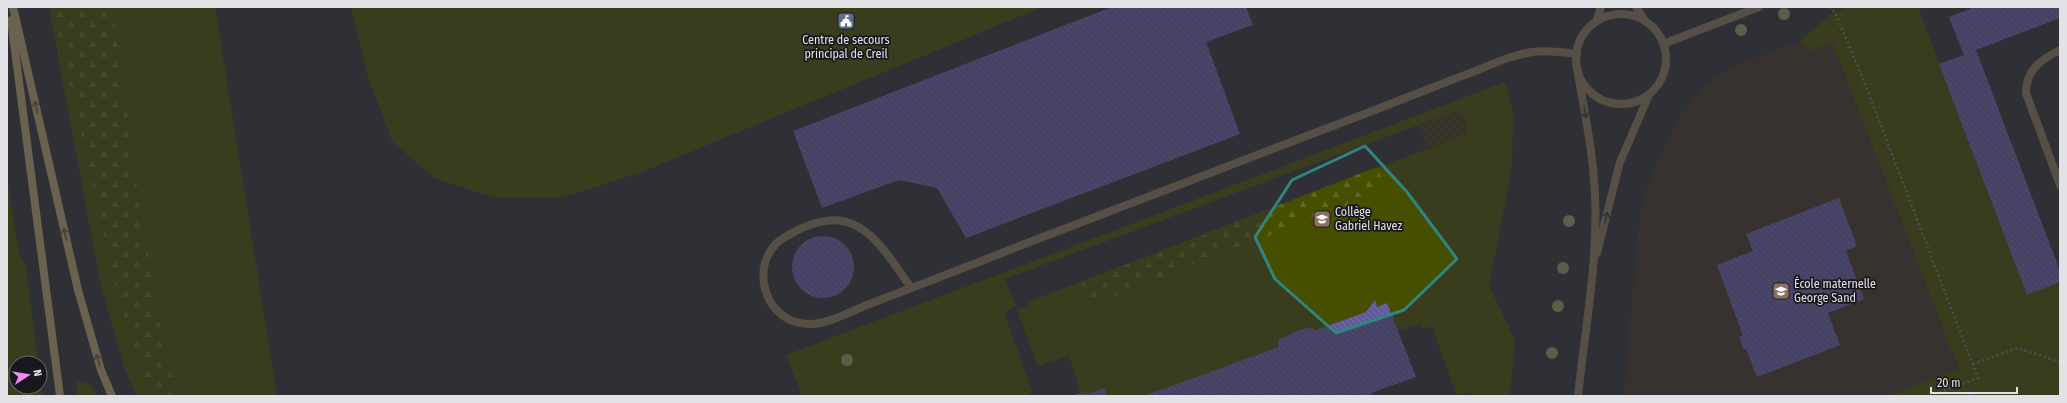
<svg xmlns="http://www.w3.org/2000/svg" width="2067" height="403" font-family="'Fira Sans Condensed',sans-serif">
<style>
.education{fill:#413626}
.green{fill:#464f00}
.forest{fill:url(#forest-firs)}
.sand{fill:url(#sand-dots)}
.building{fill:url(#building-back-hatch)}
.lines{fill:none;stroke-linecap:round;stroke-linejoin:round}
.path{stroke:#727178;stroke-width:2.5;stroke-dasharray:2 3;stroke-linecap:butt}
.lane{stroke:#847758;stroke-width:8}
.street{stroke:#847758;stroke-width:8}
.secondary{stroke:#b49e6d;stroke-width:8}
.tree{fill:#909962}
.oneway{stroke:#5e5440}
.oneway2{stroke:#38342d}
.marked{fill:none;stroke:#2f8680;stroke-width:3;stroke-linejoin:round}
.labels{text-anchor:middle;stroke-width:3.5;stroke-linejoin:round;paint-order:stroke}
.poi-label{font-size:12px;fill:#e2e1e6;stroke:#18171b;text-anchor:start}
</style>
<defs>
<pattern id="forest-firs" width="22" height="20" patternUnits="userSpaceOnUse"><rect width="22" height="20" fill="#464f00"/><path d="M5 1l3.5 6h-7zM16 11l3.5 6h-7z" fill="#606825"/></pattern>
<pattern id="sand-dots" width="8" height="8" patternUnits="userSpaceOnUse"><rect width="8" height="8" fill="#403717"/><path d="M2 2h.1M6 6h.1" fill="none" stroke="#5b5439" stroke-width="1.8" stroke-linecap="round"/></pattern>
<pattern id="building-back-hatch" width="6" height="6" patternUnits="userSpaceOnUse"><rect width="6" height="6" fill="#615a9d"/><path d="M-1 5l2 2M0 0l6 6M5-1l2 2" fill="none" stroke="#7771ab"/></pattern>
</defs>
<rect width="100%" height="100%" fill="#302f37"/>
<path class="education" d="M1799 41 1810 50 1832 42 1959 369 1887 396H1624L1640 212 1648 184 1661 153 1679 117 1702 88 1723 72 1739 64Z"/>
<path class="green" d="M49 7H52L117 292 148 392 151 396H137L125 370 100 282Z
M113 7H215L277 396H187L167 370 139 200Z
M351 7H1042L639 173 564 197H492L434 178 392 141 368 77Z
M1848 7H1918L2027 295 2060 282V396H1972L1971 393 1962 396H1887L1959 369 1832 42 1809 51 1799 41 1835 12Z
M1505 82 1513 112 1512 166 1489 286 1515 340 1510 396H1472L1470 391 1457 396 1432 326 1423 329 1421 324 1397 331 1377 307 1375 300 1366 312 1313 331V328L1299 330 1280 339 1278 341 1279 347 1144 396H1107L1104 388 1088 394 1081 393 1069 356 1038 366 1017 310 1029 305 1028 302 1466 134 1459 110 1005 279 1016 306 1004 312 1032 391 1028 396H802L786 355Z
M7 176 19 254 26 267 38 363H16V387H40V382L42 396H7Z
M76 382 91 384 96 396H78Z"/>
<path class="forest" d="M52 7H113L139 200 167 369 187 396H151L148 392 117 292Z
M1377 167 1386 190 1090 305 1081 282Z"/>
<path class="sand" d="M1459 110 1466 121 1467 134 1427 150 1418 125Z"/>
<path class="building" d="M1112 7H1246L1253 25 1206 42 1240 134 966 238 937 188 899 180 822 208 793 131Z
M1975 7H2060V18L1976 50 2060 271V282L2027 295 1939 64 1964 55 1949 17Z
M1839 198 1857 246 1846 251 1864 299 1828 313 1840 345 1757 377 1746 349 1744 350 1739 337 1743 336 1717 265 1753 251 1746 234Z
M792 267a31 31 0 1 1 62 0a31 31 0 1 1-62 0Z
M1375 300 1377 307 1387 303 1416 377 1371 393 1372 396H1144L1279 347 1278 341 1280 339 1299 330 1313 327V331L1366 312Z
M1104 388 1107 396H1071L1081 393 1088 394Z
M1971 393 1972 396H1963Z"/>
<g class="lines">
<path class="path" d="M1829 7 1835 12 1861 74 1978 378 1931 396
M1973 364 2017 348 2060 362"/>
<path class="lane" d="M911 288C875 235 852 197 785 237 746 260 763 324 809 324 830 324 853 310 872 303 922 284 972 265 1022 245 1130 204 1238 162 1346 121 1386 106 1425 90 1465 75 1487 67 1509 55 1533 52 1547 50 1562 52 1577 54"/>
<path class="street" d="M1636 7 1645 21
M1576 59a45 45 0 1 1 90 0a45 45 0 1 1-90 0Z
M1596 22 1601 7
M1663 44 1759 7
M2060 50C2040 60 2026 70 2026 93L2060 185
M1597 253 1620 162 1649 95
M1578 396C1585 329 1598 262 1595 194 1593 153 1585 114 1578 74"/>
<path class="secondary" d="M13 7 78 290 101 370 112 396
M11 20 60 396"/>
</g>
<g class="tree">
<circle cx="1784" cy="14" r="6"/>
<circle cx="1741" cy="30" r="6"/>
<circle cx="1569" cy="221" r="6"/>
<circle cx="1563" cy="268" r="6"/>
<circle cx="1558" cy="306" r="6"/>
<circle cx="1552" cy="353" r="6"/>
<circle cx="847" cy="360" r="6"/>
</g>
<defs><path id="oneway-shaft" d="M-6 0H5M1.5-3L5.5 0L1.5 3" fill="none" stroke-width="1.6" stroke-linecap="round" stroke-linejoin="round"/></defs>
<g class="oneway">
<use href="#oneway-shaft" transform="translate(36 107) rotate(-103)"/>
<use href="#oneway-shaft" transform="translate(65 234) rotate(-103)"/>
<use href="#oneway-shaft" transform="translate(98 360) rotate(-108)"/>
</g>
<g class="oneway2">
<use href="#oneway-shaft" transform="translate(1585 112) rotate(80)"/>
<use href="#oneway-shaft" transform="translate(1606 218) rotate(-78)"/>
</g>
<path d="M0 0H2067V403H0ZM1365 146 1407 192 1457 259 1404 310 1336 333 1275 279 1255 237 1292 180Z" fill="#302f37" fill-opacity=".55" fill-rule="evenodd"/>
<path class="marked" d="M1365 146 1407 192 1457 259 1404 310 1336 333 1275 279 1255 237 1292 180Z"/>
<defs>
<g id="civic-square" transform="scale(0.9)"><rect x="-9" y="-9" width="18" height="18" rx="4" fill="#5c6f8a" stroke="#18171b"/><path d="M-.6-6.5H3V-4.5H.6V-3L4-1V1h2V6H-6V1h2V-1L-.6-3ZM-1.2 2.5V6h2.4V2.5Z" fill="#fff"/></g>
<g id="school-square" transform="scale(0.9)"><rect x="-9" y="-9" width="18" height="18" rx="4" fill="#8d6e63" stroke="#18171b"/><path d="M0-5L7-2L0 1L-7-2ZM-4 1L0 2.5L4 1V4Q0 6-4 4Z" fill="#fff"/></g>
</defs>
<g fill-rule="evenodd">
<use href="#civic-square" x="846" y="21"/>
<use href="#school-square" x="1322" y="219"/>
<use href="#school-square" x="1781" y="291"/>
</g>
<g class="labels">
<g class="poi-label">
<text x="846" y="44" text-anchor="middle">Centre de secours<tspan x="846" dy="14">principal de Creil</tspan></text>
<text x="1335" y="216">Collège<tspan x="1335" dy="14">Gabriel Havez</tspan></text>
<text x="1794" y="288">École maternelle<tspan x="1794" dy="14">George Sand</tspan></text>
</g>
</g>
<rect width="2067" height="403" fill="none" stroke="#e2e1e6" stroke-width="16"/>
<g transform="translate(28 375) rotate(78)"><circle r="19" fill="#18171b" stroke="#69686c"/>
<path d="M0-3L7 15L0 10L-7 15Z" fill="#f18af4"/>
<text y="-6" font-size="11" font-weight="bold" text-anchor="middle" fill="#e2e1e6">N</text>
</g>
<path d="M1931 387v6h86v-6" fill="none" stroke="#e2e1e6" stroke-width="2"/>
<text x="1937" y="387" font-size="12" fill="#e2e1e6" stroke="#18171b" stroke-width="3" paint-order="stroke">20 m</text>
</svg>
